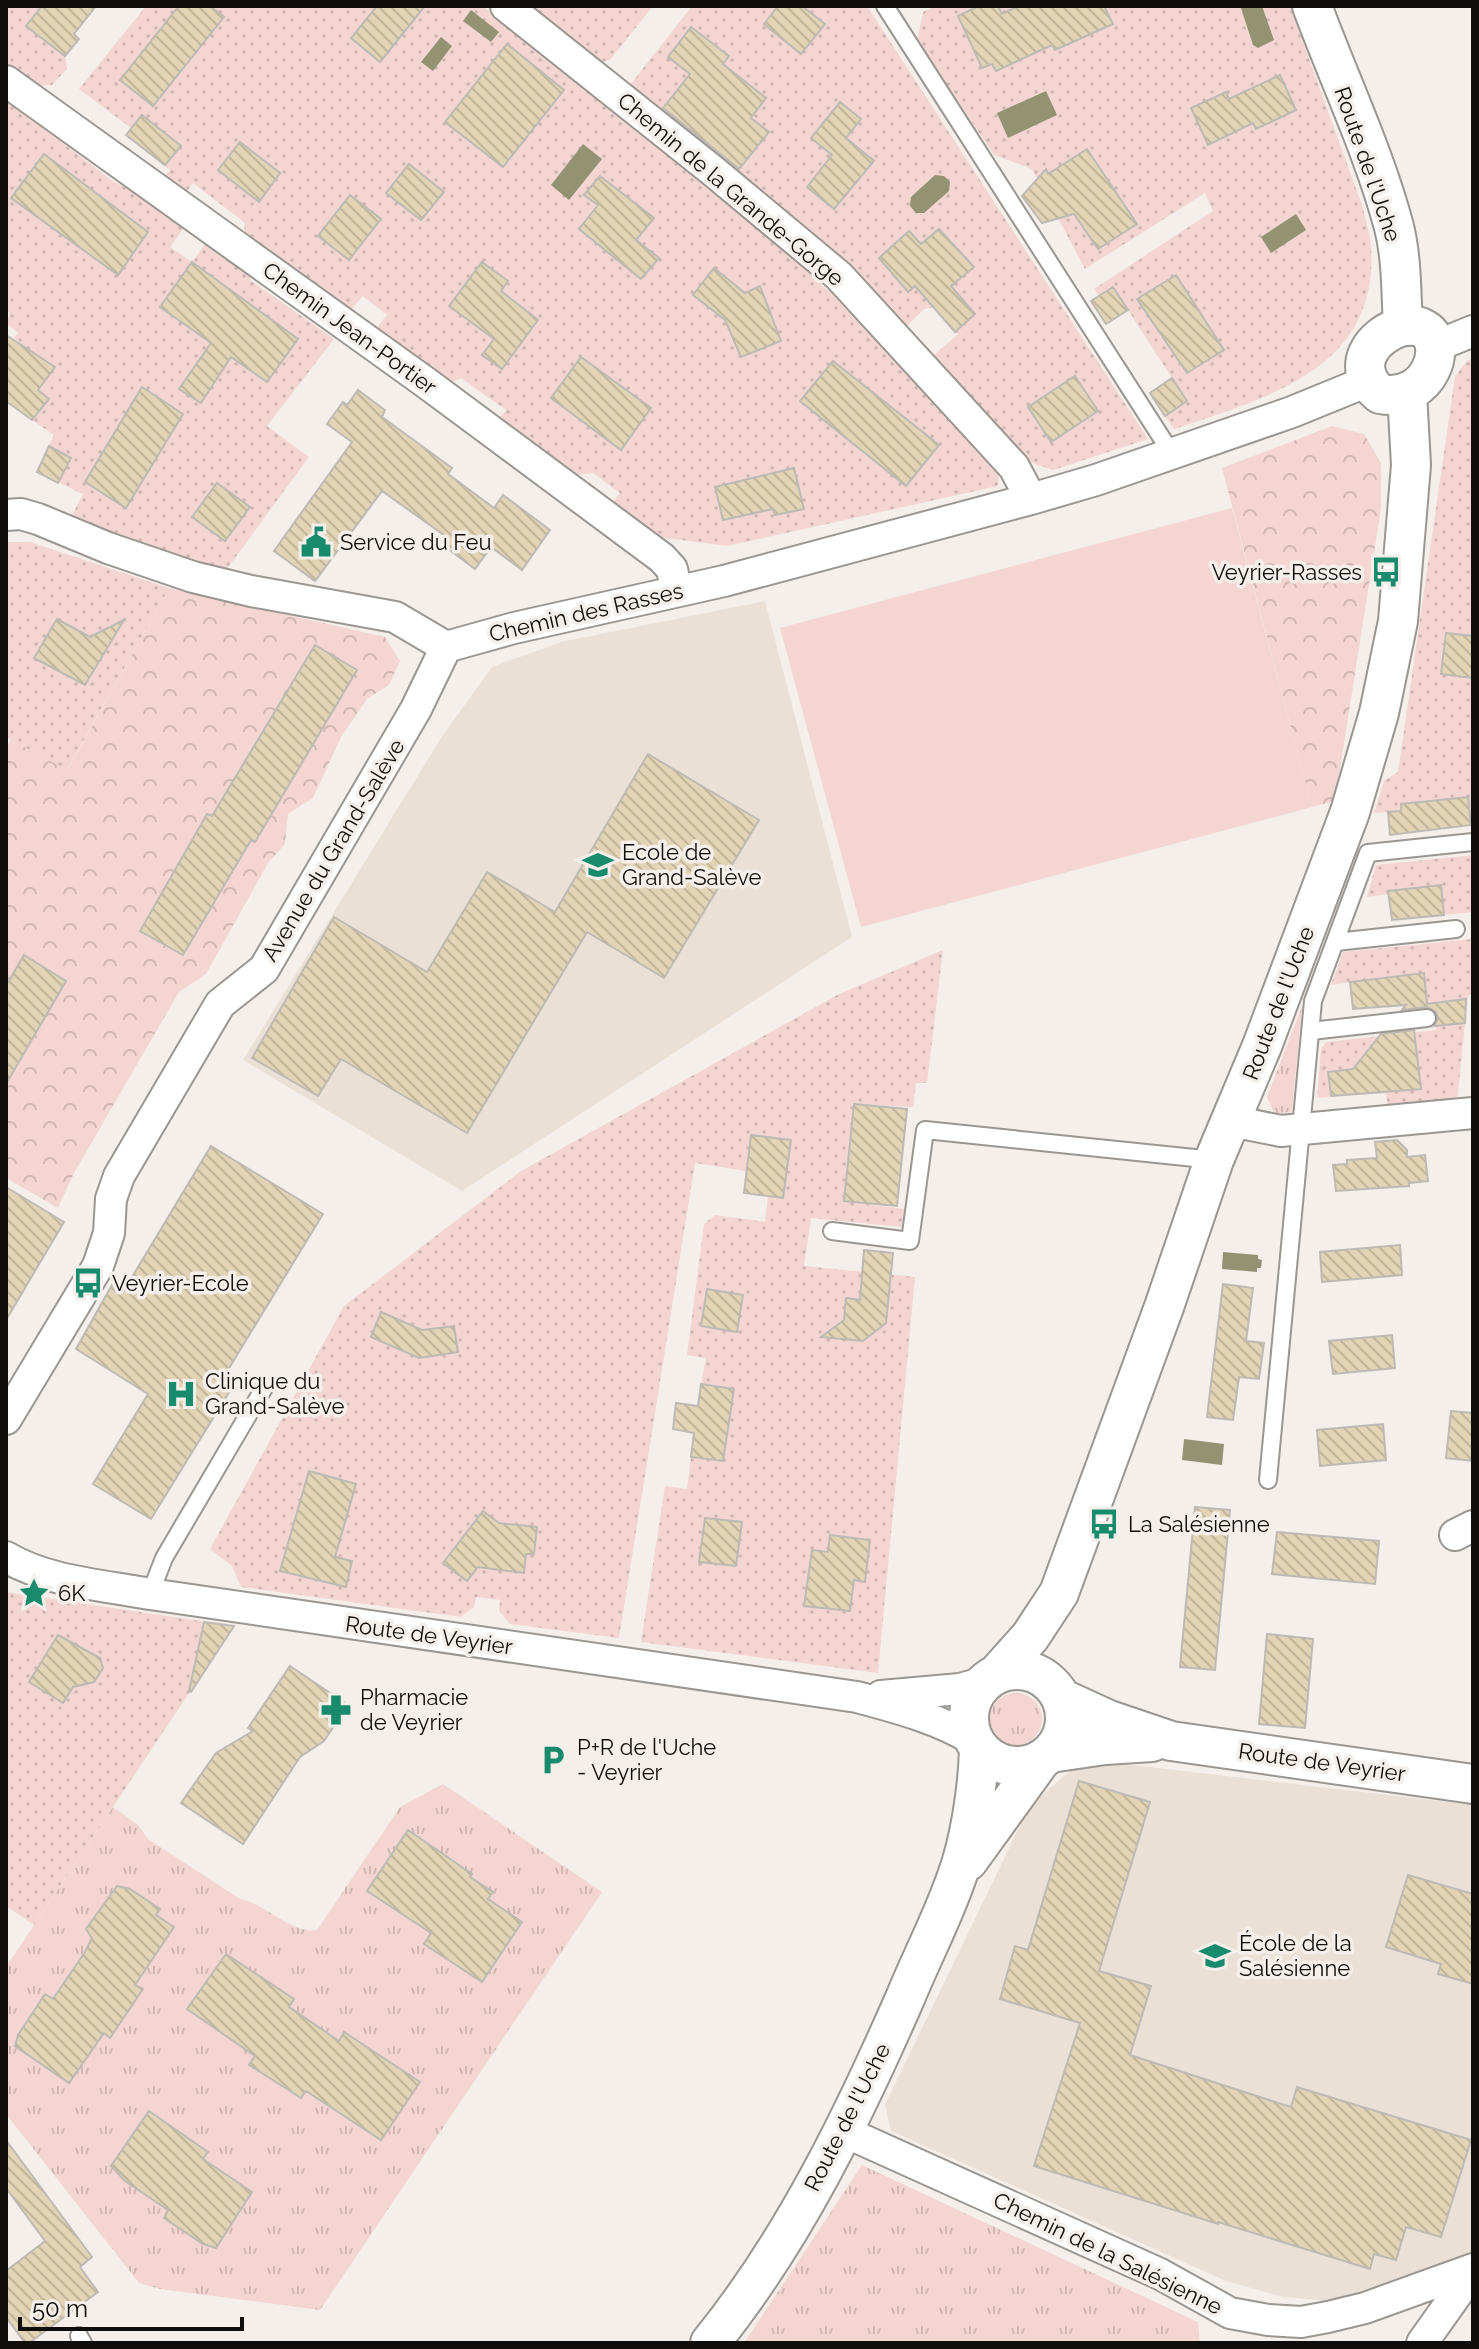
<svg xmlns="http://www.w3.org/2000/svg" width="1479" height="2349" font-family="Raleway,sans-serif">
<style>
.built{fill:#ebe0d6}
.grass{fill:url(#grass-tufts)}
.forest{fill:url(#forest-crowns)}
.garden{fill:url(#garden-dots)}
.pitch{fill:#f4d5d1}
.water{fill:#939374}
.building{fill:url(#building-back-hatch);stroke:#bdbab5;stroke-width:2}
.lines{fill:none;stroke-linecap:round;stroke-linejoin:round}
.service-casing{stroke:#9a9692;stroke-width:20}
.minor-casing{stroke:#9a9692;stroke-width:34}
.tertiary-casing{stroke:#9a9692;stroke-width:42}
.service{stroke:#fff;stroke-width:16}
.minor{stroke:#fff;stroke-width:30}
.tertiary{stroke:#fff;stroke-width:38}
.labels{text-anchor:middle;stroke-width:7;stroke-linejoin:round;paint-order:stroke}
.street-label{font-size:22px;fill:#100e0c;stroke:#f4efea}
.poi-label{font-size:22px;fill:#100e0c;stroke:#f4efea;text-anchor:start}
</style>
<defs>
<pattern id="grass-tufts" width="24" height="20" patternUnits="userSpaceOnUse" patternTransform="scale(2)"><rect width="24" height="20" fill="#f4d5d1"/><path d="M3 7l-1-3M5 7V3M7 7l1-3M15 17l-1-3M17 17v-4M19 17l1-3" fill="none" stroke="#d0b6b2"/></pattern>
<pattern id="forest-crowns" width="20" height="18" patternUnits="userSpaceOnUse" patternTransform="scale(2)"><rect width="20" height="18" fill="#f4d5d1"/><path d="M2 6a3 3 0 1 1 6 0M12 15a3 3 0 1 1 6 0" fill="none" stroke="#d0b6b2"/></pattern>
<pattern id="garden-dots" width="8" height="8" patternUnits="userSpaceOnUse" patternTransform="scale(2)"><rect width="8" height="8" fill="#f4d5d1"/><path d="M2 2h.1M6 6h.1" fill="none" stroke="#d0b6b2" stroke-width="1.8" stroke-linecap="round"/></pattern>
<pattern id="building-back-hatch" width="6" height="6" patternUnits="userSpaceOnUse" patternTransform="scale(2)"><rect width="6" height="6" fill="#e2d4b5"/><path d="M-1 5l2 2M0 0l6 6M5-1l2 2" fill="none" stroke="#c1b59a"/></pattern>
</defs>
<rect width="100%" height="100%" fill="#f4efea"/>
<path class="built" d="M765 601 852 937 462 1191 243 1060 441 738 492 667 561 642Z
M1107 1762 1473 1805 1471 2254 1331 2301 1284 2297 1226 2281 891 2131 885 2105 1029 1807 1072 1769Z"/>
<path class="grass" d="M1302 1006 1292 1112 1274 1113 1267 1097Z
M990 1719a26 26 0 1 1 52 0a26 26 0 1 1-52 0Z
M443 1784 602 1892 320 2310 160 2289 139 2283 6 2114V1967L113 1807 138 1825 148 1839 240 1899C266 1904 291 1934 317 1930L400 1807Z
M862 2165 1198 2322 1200 2343H744Z"/>
<path class="forest" d="M1332 426 1364 434 1381 463V508L1335 801 1312 807 1222 468Z
M169 588 385 637 400 661 389 685 367 699 341 737 313 798 288 814 285 844 268 863 206 974 179 992 74 1173 58 1208 6 1178V749L11 739 68 769Z"/>
<path class="garden" d="M6 6H96L74 34 79 39 65 56 67 69 52 85 37 86 6 64Z
M146 6H483L818 272 821 285 848 303 999 471 998 486 727 546 658 537 613 503 620 493 593 473 577 475 500 418 506 410 461 378 448 384 375 330 387 315 363 296 349 312 244 236 245 223 193 183 186 193 164 177 170 170 127 135 131 128 79 89Z
M530 6H653L610 60 602 62Z
M692 6H867L1148 439 1053 470 1026 461 932 357 958 334 935 307 924 309 905 328 838 254 635 92 630 85Z
M935 6H1290L1363 208C1365 220 1370 233 1371 245 1380 369 1269 397 1174 429L1165 416 1187 401 1128 310 1106 324 1091 302 1099 296 1094 289 1213 211 1205 193 1085 269 1032 169 994 155 917 41 923 12Z
M6 100 114 182 135 192 183 229 170 247 192 262 206 243 252 276 250 280 334 339 267 426 309 457 226 570 124 538 72 515 83 494 37 472 54 435 32 420 49 399 37 391 24 354 27 348 14 338 18 333 6 323 10 313 6 310Z
M1473 358V825L1425 831 1424 817 1401 811 1374 813 1384 781 1398 772 1455 376 1467 361Z
M6 542H30L169 588 67 770 6 737Z
M1473 855V912L1392 920 1389 894 1367 897 1376 865Z
M1473 939V995H1468L1457 1102 1388 1109 1386 1093 1317 1098 1321 1049 1326 1042 1436 1030 1435 1003 1393 1006 1392 992H1387L1385 977 1331 985 1343 952Z
M943 950 927 1083H916L913 1107 854 1104 844 1201 904 1209 902 1227 811 1218 804 1266 915 1277 878 1673 641 1642 665 1486 687 1489 691 1457 723 1461 734 1390 701 1384 706 1358 687 1355 704 1224 715 1215 765 1222 768 1196 744 1193 746 1171 695 1163 619 1638 510 1624 499 1611 500 1600 476 1597 474 1607 461 1617 241 1587 232 1566 210 1549 344 1306 521 1171 839 994Z
M6 1592 234 1626 34 1925 6 1906Z"/>
<path class="pitch" d="M1232 508 1312 807 861 927 780 628Z"/>
<path class="water" d="M1247 6H1262L1274 40 1258 48 1253 45 1241 8Z
M471 10 499 32 491 42 463 21Z
M441 37 452 46 433 71 421 62Z
M1046 91 1057 115 1008 138 997 113Z
M583 144 602 159 569 200 551 185Z
M935 175 944 176 950 182 949 191 924 213H916L910 206 911 197Z
M1296 214 1306 230 1271 253 1261 237Z
M1223 1252 1258 1255V1259L1262 1260 1261 1268H1257V1272L1222 1269Z
M1184 1439 1224 1444 1222 1465 1182 1460Z"/>
<path class="building" d="M42 6H96L74 34 79 39 65 56 26 26Z
M179 6H210L224 17 153 106 120 80Z
M377 6H425L380 62 351 38Z
M778 6H802L825 24 801 54 764 24Z
M979 6H998L1002 14 1019 6H1104L1113 24 1055 50 1052 45 996 71 992 64 982 68 958 16Z
M691 27 729 56 723 64 766 98 751 118 769 132 739 169 663 108 690 74 668 57Z
M507 44 564 90 503 167 445 122Z
M1280 75 1296 110 1256 129 1253 123 1208 145 1191 108 1226 92 1229 99Z
M840 102 861 119 846 138 874 161 834 209 807 187 832 155 811 138Z
M142 115 181 146 165 165 126 135Z
M240 142 280 173 259 202 218 170Z
M1087 149 1137 224 1098 249 1074 214 1042 223 1022 196 1046 169 1048 174Z
M44 154 148 232 118 275 11 198Z
M409 164 444 192 421 220 386 193Z
M600 176 654 218 636 240 659 258 641 279 579 229 598 205 584 195Z
M350 195 381 219 349 260 318 236Z
M939 229 974 267 951 286 975 314 955 332 915 286 908 292 879 258 909 231 921 244Z
M192 262 298 339 267 382 231 357 201 403 179 389 211 343 160 307Z
M482 262 508 281 501 291 538 320 502 369 482 355 494 339 449 306Z
M714 268 745 293 760 286 781 341 741 357 725 320 693 295Z
M1176 275 1224 350 1187 373 1137 299Z
M1113 287 1128 310 1106 324 1091 301Z
M6 335 55 367 38 390 49 399 32 420 6 401Z
M581 357 651 408 621 450 551 398Z
M833 361 939 445 906 486 800 401Z
M1075 376 1098 411 1051 442 1028 407Z
M1172 378 1187 401 1165 416 1150 393Z
M142 387 183 414 126 508 85 482Z
M358 390 385 410 382 417 452 468 448 474 494 508 503 495 550 530 522 570 491 547 475 569 443 545 448 538 382 491 315 581 274 551 352 442 327 424 343 402 347 405Z
M49 446 71 458 58 483 37 472Z
M794 468 804 509 775 515 773 509 723 520 715 487Z
M217 483 250 507 225 541 192 517Z
M57 619 90 637 124 620 85 685 34 658Z
M1446 633 1473 636V678L1441 674Z
M315 645 357 670 255 842 251 840 183 955 140 931 207 814 212 816Z
M648 754 759 820 664 978 587 932 467 1133 341 1059 318 1096 252 1058 334 917 427 972 487 872 555 912Z
M1468 797 1471 825 1390 835 1388 812 1401 811V804Z
M1441 885 1444 915 1392 920 1388 891Z
M24 955 66 981 6 1084V986Z
M1424 973 1427 1004 1466 999 1465 1023 1434 1026 1438 1018 1436 1012 1427 1007 1402 1010 1406 1005 1353 1009 1350 982Z
M1414 1030 1421 1089 1331 1096 1328 1072 1353 1069 1381 1034Z
M854 1104 907 1109 897 1206 844 1201Z
M751 1135 791 1140 783 1198 744 1193Z
M1397 1140 1407 1150V1157L1425 1155 1428 1181 1409 1183V1186L1336 1191 1333 1165 1347 1164V1160L1377 1158 1375 1142Z
M211 1146 323 1214 220 1383 231 1389 151 1519 93 1484 148 1394 76 1349 112 1285 123 1292Z
M6 1187 64 1222 6 1320Z
M1400 1245 1402 1275 1322 1282 1320 1252Z
M864 1250 893 1253 886 1323 863 1341 821 1337 844 1320 846 1298 860 1300Z
M1223 1284 1253 1288 1246 1341 1264 1343 1259 1379 1239 1377 1233 1420 1207 1417Z
M707 1289 743 1295 737 1332 701 1326Z
M381 1312 422 1330 454 1326 458 1352 419 1358 371 1337Z
M1392 1335 1395 1368 1333 1374 1329 1341Z
M701 1384 734 1389 723 1461 691 1457 694 1433 673 1429 676 1403 698 1406Z
M1451 1411 1473 1413V1461L1446 1458Z
M1383 1424 1386 1460 1320 1466 1317 1430Z
M309 1471 356 1484 335 1557 352 1561 346 1587 280 1571Z
M1195 1507 1230 1510 1215 1670 1180 1667Z
M483 1511 499 1523 537 1527 534 1554H526L524 1573 478 1567 467 1581 443 1563Z
M705 1518 742 1522 736 1566 699 1562Z
M1277 1532 1379 1541 1375 1584 1272 1574Z
M830 1535 870 1540 865 1582 854 1580 850 1611 804 1606 812 1550 828 1552Z
M204 1622 234 1626 191 1692 189 1691Z
M1267 1634 1313 1639 1305 1728 1259 1724Z
M58 1635 100 1658 103 1668 94 1682 73 1687 63 1703 29 1682Z
M290 1666 348 1705 324 1741 300 1757 243 1844 181 1803 216 1753 253 1731 248 1728Z
M1079 1781 1150 1802 1099 1971 1151 1986 1130 2055 1291 2107 1297 2087 1471 2140 1441 2237 1406 2227 1396 2260 1374 2254 1370 2269 1218 2222V2224L1034 2166 1080 2023 1000 1999 1015 1946 1028 1950Z
M408 1830 472 1874 470 1877 493 1892 488 1899 522 1922 482 1982 424 1944 431 1933 367 1891Z
M1408 1875 1473 1894V1984L1438 1974 1441 1964 1386 1947Z
M117 1886 130 1889 160 1909 156 1915 174 1927 135 1985 143 1989 110 2038 104 2033 69 2083 15 2046 18 2035 45 1994 53 1999 85 1952 92 1938 86 1929Z
M226 1954 294 1999 289 2007 339 2041 344 2032 420 2082 381 2140 306 2091 301 2098 249 2065 255 2056 187 2009Z
M149 2111 208 2152 203 2159 252 2192 216 2248 203 2244 164 2218 168 2210 125 2181 111 2166Z
M6 2140 92 2257 80 2267 98 2292 29 2343H25L6 2317V2271L45 2241 6 2188Z"/>
<g class="lines">
<g class="service-casing">
<path id="service" d="M885 6 1172 454
M1336 942 1456 929
M1311 1031 1427 1018
M832 1231 910 1241 925 1130 1214 1160
M1268 1480 1313 1001 1368 853 1473 842
M150 1594 164 1558 264 1388
M79 2336 83 2343"/>
</g>
<g class="minor-casing">
<path id="minor" d="M506 6 713 171 839 276 1014 467 1031 499
M6 81 425 382 662 558 672 569 676 590
M1434 347 1473 331
M6 515 21 514 38 519 108 548 193 577 251 591 395 617 446 647 514 628 724 581 1031 499 1096 480 1292 412 1368 381
M1231 1121 1281 1131 1473 1113
M6 1419 98 1266 109 1233 111 1199 119 1176 220 1004 264 969 416 709 446 647
M1455 1535 1473 1526
M6 1557C48 1582 103 1585 150 1594L857 1697C898 1708 937 1718 974 1740
M881 1696 960 1689 985 1682
M843 2131 1160 2274 1230 2313 1268 2320 1301 2322 1328 2317 1365 2308 1473 2269
M1422 2343 1473 2271"/>
</g>
<g class="tertiary-casing">
<path id="tertiary" d="M1312 6C1339 79 1374 152 1394 227 1402 259 1401 293 1403 326
M1403 326C1409 326 1417 325 1422 328 1451 341 1430 404 1380 394 1349 368 1371 335 1403 326Z
M969 1718a48 48 0 1 1 96 0a48 48 0 1 1-96 0Z
M996 1675 1030 1637 1059 1593 1164 1307 1214 1160 1262 1046 1350 812 1379 713 1398 621 1411 465 1407 393
M1061 1698 1109 1720 1171 1741 1473 1784
M1050 1753 1105 1745 1152 1742
M968 1861 1041 1760
M710 2343C794 2239 853 2117 906 1996 922 1957 942 1919 956 1879 970 1842 978 1788 979 1748"/>
</g>
<use href="#service" class="service"/>
<use href="#minor" class="minor"/>
<use href="#tertiary" class="tertiary"/>
</g>
<defs>
<g id="civic-bare" transform="scale(2.4)"><path d="M-.6-6.5H3V-4.5H.6V-3L4-1V1h2V6H-6V1h2V-1L-.6-3ZM-1.2 2.5V6h2.4V2.5Z" fill="#188b6c" stroke="#f4efea" stroke-width="2.5" paint-order="stroke"/></g>
<g id="bus-bare" transform="scale(2.4)"><path d="M-5-6H5V4H4V6H2V4H-2V6H-4V4H-5ZM-3.5-4V0h7V-4ZM-3.5 1.2v1.5H-2V1.2ZM2 1.2v1.5H3.5V1.2Z" fill="#188b6c" stroke="#f4efea" stroke-width="2.5" paint-order="stroke"/></g>
<g id="school-bare" transform="scale(2.4)"><path d="M0-5L7-2L0 1L-7-2ZM-4 1L0 2.5L4 1V4Q0 6-4 4Z" fill="#188b6c" stroke="#f4efea" stroke-width="2.5" paint-order="stroke"/></g>
<g id="hospital-bare" transform="scale(2.4)"><path d="M-5-5h3v3.5h4V-5h3V5h-3V1.5h-4V5h-3Z" fill="#188b6c" stroke="#f4efea" stroke-width="2.5" paint-order="stroke"/></g>
<g id="sight-bare" transform="scale(2.4)"><path d="M0-6L1.8-2.2L6-1.7L2.9 1.2L3.7 5.4L0 3.3L-3.7 5.4L-2.9 1.2L-6-1.7L-1.8-2.2Z" fill="#188b6c" stroke="#f4efea" stroke-width="2.5" paint-order="stroke"/></g>
<g id="pharmacy-bare" transform="scale(2.4)"><path d="M-2-6h4v4h4v4h-4v4h-4v-4h-4v-4h4Z" fill="#188b6c" stroke="#f4efea" stroke-width="2.5" paint-order="stroke"/></g>
<g id="parking-bare" transform="scale(2.4)"><path d="M-3.5-5.5H1a3.5 3.5 0 0 1 0 7H-1V5.5H-3.5ZM-1-3.4V-.6H.8a1.4 1.4 0 0 0 0-2.8Z" fill="#188b6c" stroke="#f4efea" stroke-width="2.5" paint-order="stroke"/></g>
</defs>
<g fill-rule="evenodd">
<use href="#civic-bare" x="316" y="542"/>
<use href="#bus-bare" x="1386" y="572"/>
<use href="#school-bare" x="598" y="865"/>
<use href="#bus-bare" x="88" y="1283"/>
<use href="#hospital-bare" x="181" y="1394"/>
<use href="#bus-bare" x="1104" y="1524"/>
<use href="#sight-bare" x="34" y="1593"/>
<use href="#pharmacy-bare" x="336" y="1710"/>
<use href="#parking-bare" x="553" y="1760"/>
<use href="#school-bare" x="1215" y="1956"/>
</g>
<g class="labels">
<g class="street-label">
<text transform="translate(1368 164) rotate(71)" y="8">Route de l'Uche</text>
<text transform="translate(731 189) rotate(40)" y="8">Chemin de la Grande-Gorge</text>
<text transform="translate(350 328) rotate(36)" y="8">Chemin Jean-Portier</text>
<text transform="translate(586 612) rotate(-13)" y="8">Chemin des Rasses</text>
<text transform="translate(333 850) rotate(-59)" y="8">Avenue du Grand-Salève</text>
<text transform="translate(1278 1003) rotate(-69)" y="8">Route de l'Uche</text>
<text transform="translate(429 1635) rotate(8)" y="8">Route de Veyrier</text>
<text transform="translate(1322 1762) rotate(8)" y="8">Route de Veyrier</text>
<text transform="translate(847 2117) rotate(-63)" y="8">Route de l'Uche</text>
<text transform="translate(1108 2253) rotate(26)" y="8">Chemin de la Salésienne</text>
</g>
<g class="poi-label">
<text x="340" y="550">Service du Feu</text>
<text x="1362" y="580" text-anchor="end">Veyrier-Rasses</text>
<text x="622" y="860">Ecole de<tspan x="622" dy="25">Grand-Salève</tspan></text>
<text x="112" y="1291">Veyrier-Ecole</text>
<text x="205" y="1389">Clinique du<tspan x="205" dy="25">Grand-Salève</tspan></text>
<text x="1128" y="1532">La Salésienne</text>
<text x="58" y="1601">6K</text>
<text x="360" y="1705">Pharmacie<tspan x="360" dy="25">de Veyrier</tspan></text>
<text x="577" y="1755">P+R de l'Uche<tspan x="577" dy="25">- Veyrier</tspan></text>
<text x="1239" y="1951">École de la<tspan x="1239" dy="25">Salésienne</tspan></text>
</g>
</g>
<rect width="1479" height="2349" fill="none" stroke="#100e0c" stroke-width="16"/>
<path d="M20 2317v12h222v-12" fill="none" stroke="#100e0c" stroke-width="4"/>
<text x="32" y="2317" font-size="24" fill="#100e0c" stroke="#f4efea" stroke-width="6" paint-order="stroke">50 m</text>
</svg>
